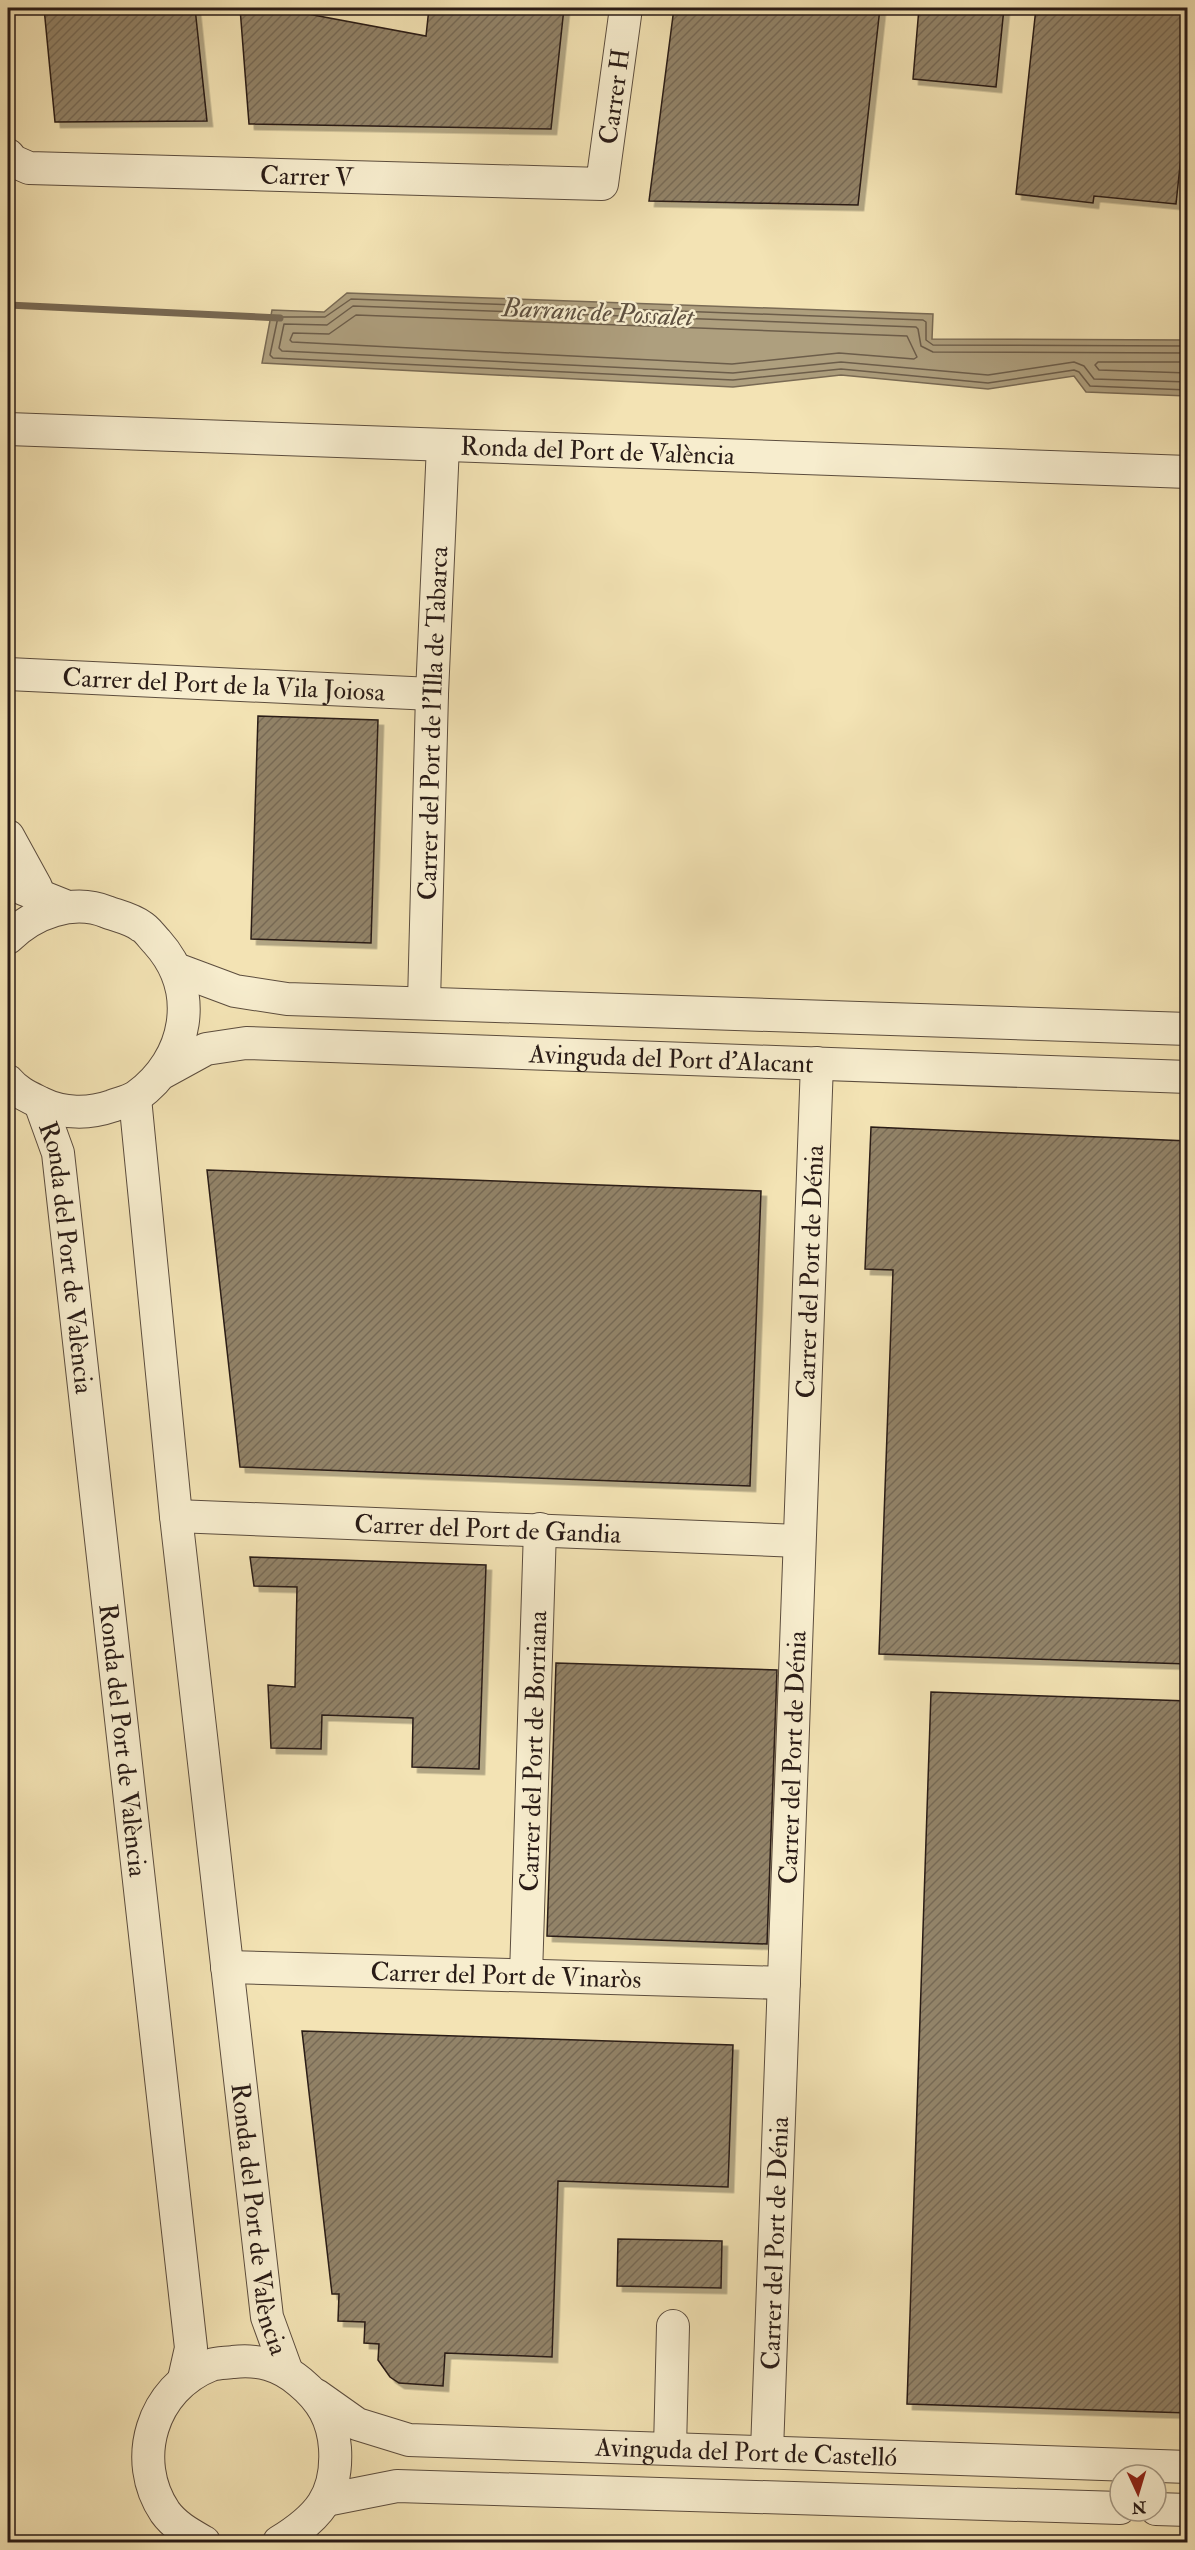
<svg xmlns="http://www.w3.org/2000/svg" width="1195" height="2550" font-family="'IM FELL Double Pica',serif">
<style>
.water{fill:#ae9f7e;stroke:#796a54;stroke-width:1.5}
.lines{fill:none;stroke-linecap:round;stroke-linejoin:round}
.shore{stroke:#6c5d4a;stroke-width:1.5}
.stream{stroke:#796a54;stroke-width:7}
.building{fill:url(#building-hatch);stroke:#291b16;stroke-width:1.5;filter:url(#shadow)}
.minor-casing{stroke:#5c4d3e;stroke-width:34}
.minor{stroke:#f7edce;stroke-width:32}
.labels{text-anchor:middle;stroke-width:5;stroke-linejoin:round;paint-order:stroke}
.street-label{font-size:26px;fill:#291b16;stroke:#f7edce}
.water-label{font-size:27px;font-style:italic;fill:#5e5040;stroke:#f7edce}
</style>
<defs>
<pattern id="building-hatch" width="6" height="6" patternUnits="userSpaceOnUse" patternTransform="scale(1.5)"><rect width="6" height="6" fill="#928368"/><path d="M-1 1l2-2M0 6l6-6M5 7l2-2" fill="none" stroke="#776a55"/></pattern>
<filter id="shadow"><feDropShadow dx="5.5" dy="5.5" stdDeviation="0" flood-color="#0004"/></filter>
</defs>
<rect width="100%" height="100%" fill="#f3e3b4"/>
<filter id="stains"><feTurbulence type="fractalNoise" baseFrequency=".00333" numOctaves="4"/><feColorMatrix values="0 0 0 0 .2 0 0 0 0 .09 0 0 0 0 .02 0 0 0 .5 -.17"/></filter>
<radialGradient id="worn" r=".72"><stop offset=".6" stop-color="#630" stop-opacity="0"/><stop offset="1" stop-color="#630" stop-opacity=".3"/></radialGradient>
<path class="water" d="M347 293 933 314 932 339 1187 340V396L1086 392 1074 376 988 389 841 375 733 387 262 363 272 310 324 312Z"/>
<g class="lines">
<path class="shore" d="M356 315 907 336 917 357 914 359 839 353 732 364 292 342 290 340 293 333 329 334Z
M1188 346 933 345 926 340V322L923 320 351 299 325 317H278L270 355 273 358 733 380 841 369 988 383 1074 370 1079 372 1090 386 1188 390
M1188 353 933 352 921 346 918 329 916 327 353 306 327 325 284 324 279 348 282 351 733 373 841 362 988 375 1074 362 1084 366 1094 379 1188 382
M1188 362H1098L1095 365 1099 370 1188 373"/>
<path class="stream" d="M8 305 280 318"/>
</g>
<path class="building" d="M44 8H195L207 121 55 122Z
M240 8H276L426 36 429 8H564L551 129 249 124Z
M674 8H880L858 205 649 201Z
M919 8H1004L996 87 913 79Z
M1036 8H1188V90L1176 204 1094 196 1093 203 1016 194Z
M258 716 378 720 371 943 251 939Z
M871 1127 1188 1141V1664L879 1654 893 1270 865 1269Z
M207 1170 761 1191 750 1486 240 1467Z
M250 1557 486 1565 479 1769 412 1767 413 1718 322 1715 321 1749 271 1748 268 1685 295 1687 297 1587 254 1586Z
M556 1663 777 1670 767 1944 547 1936Z
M931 1692 1188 1701V2413L907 2404Z
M302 2031 733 2045 728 2187 558 2181 552 2357 445 2353 443 2386 399 2383 390 2377 378 2360 379 2344 364 2343 365 2322 338 2321 339 2294H332Z
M618 2239 722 2241 721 2288 617 2286Z"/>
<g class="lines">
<g class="minor-casing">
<g id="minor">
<path id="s1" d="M8 155 13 161 29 168 602 184 626 8"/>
<path id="s2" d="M8 429 1188 472"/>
<path id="s3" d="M8 674 432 694"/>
<path d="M8 836 36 887"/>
<path d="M8 871 23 889 68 907"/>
<path d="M8 938C33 913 73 898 107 912 118 916 132 919 141 926 147 929 152 937 157 942 201 991 188 1059 137 1096 130 1101 120 1103 112 1106 89 1114 63 1114 41 1103 29 1097 17 1092 8 1081"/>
<path d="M176 969 235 991 287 999 1188 1029"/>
<path id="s4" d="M424 1002 432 694 443 445"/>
<path id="s5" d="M164 1072 206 1049 246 1043 1188 1077"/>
<path id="s6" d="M135 1098 176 1516 267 2317 287 2372"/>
<path id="s7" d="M40 1103 58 1153 191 2348 184 2379"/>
<path id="s8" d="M176 1516 799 1541"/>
<path id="s9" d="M227 1967 784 1983"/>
<path id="s10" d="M526 1975 540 1529"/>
<path id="s11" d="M316 2395 357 2424 409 2440 1188 2467"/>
<path d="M670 2448 673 2326"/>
<path id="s12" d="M767 2451 817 1063"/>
<path d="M326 2500 397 2486 1120 2508"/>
<path d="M1156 2509 1188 2510"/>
<path d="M204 2542C190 2534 175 2526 165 2512 130 2460 152 2388 211 2365 217 2363 226 2363 233 2362 259 2359 280 2365 300 2382 322 2400 333 2420 335 2448 338 2496 318 2518 279 2542"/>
</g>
</g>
<use href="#minor" class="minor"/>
</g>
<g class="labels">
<g class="street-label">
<text dy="9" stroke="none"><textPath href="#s1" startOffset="687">Carrer H</textPath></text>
<text dy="9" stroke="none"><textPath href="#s1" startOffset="303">Carrer V</textPath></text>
<text dy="9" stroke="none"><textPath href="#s2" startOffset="590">Ronda del Port de València</textPath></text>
<text dy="9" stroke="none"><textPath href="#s3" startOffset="216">Carrer del Port de la Vila Joiosa</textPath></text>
<text dy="9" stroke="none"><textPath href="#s4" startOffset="279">Carrer del Port de l'Illa de Tabarca</textPath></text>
<text dy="9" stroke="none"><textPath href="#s5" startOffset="514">Avinguda del Port d'Alacant</textPath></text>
<text dy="9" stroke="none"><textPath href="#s7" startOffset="158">Ronda del Port de València</textPath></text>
<text dy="9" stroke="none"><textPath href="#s12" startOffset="1180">Carrer del Port de Dénia</textPath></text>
<text dy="9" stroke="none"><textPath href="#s8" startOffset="312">Carrer del Port de Gandia</textPath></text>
<text dy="9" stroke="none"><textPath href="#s7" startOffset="644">Ronda del Port de València</textPath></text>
<text dy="9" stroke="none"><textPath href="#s10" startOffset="224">Carrer del Port de Borriana</textPath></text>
<text dy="9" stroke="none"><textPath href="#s12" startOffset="694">Carrer del Port de Dénia</textPath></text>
<text dy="9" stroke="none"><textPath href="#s9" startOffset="279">Carrer del Port de Vinaròs</textPath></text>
<text dy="9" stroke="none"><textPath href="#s6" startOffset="1128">Ronda del Port de València</textPath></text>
<text dy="9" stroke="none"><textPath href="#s12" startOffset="208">Carrer del Port de Dénia</textPath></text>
<text dy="9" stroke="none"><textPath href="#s11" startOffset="442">Avinguda del Port de Castelló</textPath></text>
</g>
<g class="water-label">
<text transform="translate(598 312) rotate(3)" y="9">Barranc de Possalet</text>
</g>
</g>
<rect width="1195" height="2550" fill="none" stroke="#f3e3b4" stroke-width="30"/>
<rect x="9" y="9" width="1177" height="2532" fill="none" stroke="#291b16" stroke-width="3"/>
<rect x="15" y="15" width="1165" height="2520" fill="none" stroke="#291b16" stroke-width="1.5"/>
<g transform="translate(1138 2493) rotate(176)"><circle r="28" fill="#f7edce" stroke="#a59984" stroke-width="1.5"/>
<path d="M0-4.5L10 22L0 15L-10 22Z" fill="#8f2418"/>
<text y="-9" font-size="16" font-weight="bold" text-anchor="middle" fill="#291b16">N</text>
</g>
<rect width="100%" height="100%" filter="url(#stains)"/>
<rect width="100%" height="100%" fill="url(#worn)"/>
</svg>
